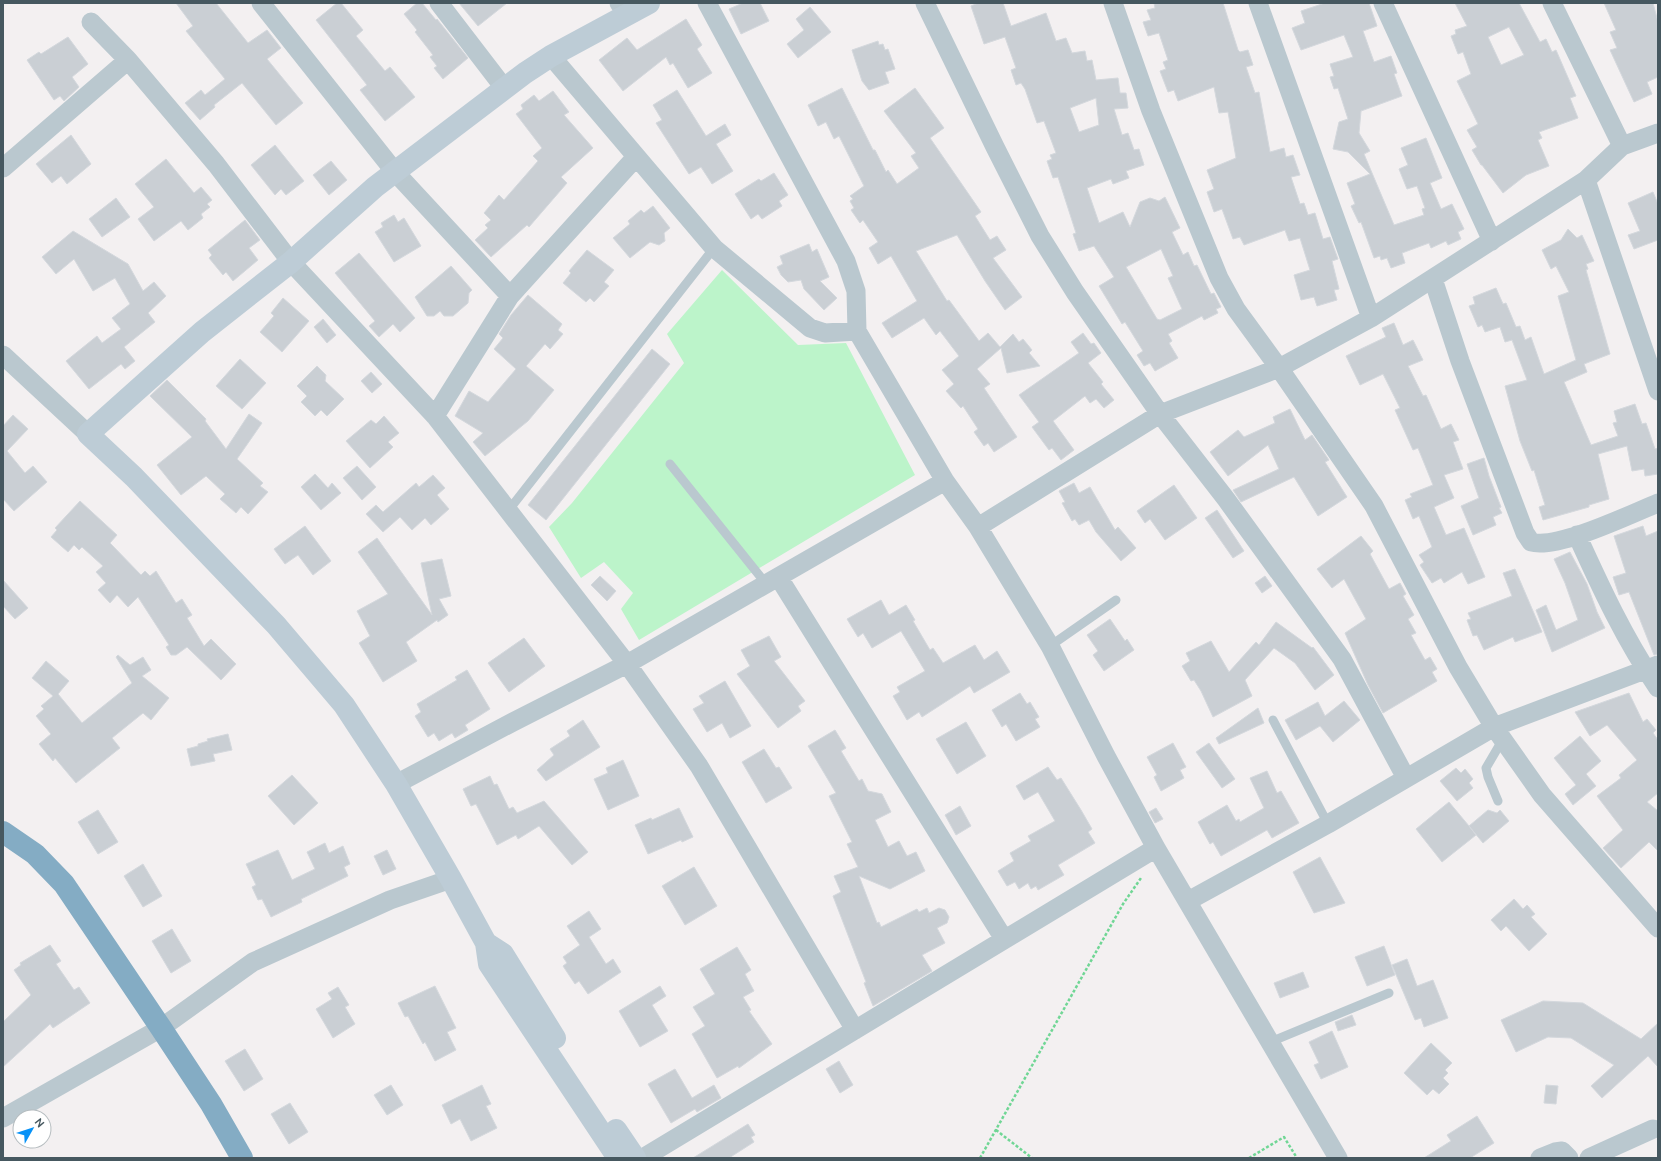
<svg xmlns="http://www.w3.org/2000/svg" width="1661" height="1161" font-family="Ubuntu,sans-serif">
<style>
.green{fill:#bcf4ca}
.building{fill:#cacfd4;stroke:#d4d8dd;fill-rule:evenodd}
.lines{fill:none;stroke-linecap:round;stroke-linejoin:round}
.path{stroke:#70d695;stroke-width:2.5;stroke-dasharray:3 2;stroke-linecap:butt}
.lane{stroke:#bac8cf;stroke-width:9}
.street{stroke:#bac8cf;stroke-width:19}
.secondary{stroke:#bdccd6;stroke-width:22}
.highway{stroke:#84acc4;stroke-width:22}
</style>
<rect width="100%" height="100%" fill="#f3f0f1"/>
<path class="green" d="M722 270 798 345 846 343 915 475 639 640 621 609 633 593 604 562 581 578 549 527 572 503 684 363 667 334Z"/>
<path class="building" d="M176 3H216L248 43 267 30 281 48 267 59 303 103 276 125 242 83 214 105 215 107 200 120 185 103 201 90 205 95 225 79 186 31 193 26Z
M337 3H341L363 30 356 36 385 71 390 67 415 97 385 121 360 90 367 85 316 20Z
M417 3H422L436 20 437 19 468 58 443 79 434 68 437 66 430 57 433 55 415 32 417 30 404 14Z
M459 3H507L478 26Z
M743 3H760L769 21 741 34 729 9Z
M978 3H1003L1011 26 1046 13 1056 41 1066 38 1072 53 1085 51 1087 61 1092 60 1096 80 1118 78 1120 93H1126L1128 108 1114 109 1122 135 1128 133 1134 150 1139 149 1144 165 1126 171 1129 178 1113 184 1111 179 1087 188 1099 223 1123 212 1130 227 1140 202 1150 198 1159 201 1165 197 1180 228 1172 232 1183 255 1188 252 1194 266 1197 265 1211 294 1214 293 1221 307 1216 309 1218 313 1204 320 1202 316 1168 334 1172 341 1169 343 1178 358 1155 371 1150 363 1144 366 1137 355 1143 351 1125 322 1122 324 1099 286 1114 277 1094 246 1079 251 1073 234 1076 233 1058 177 1053 178 1047 161 1052 159 1050 155 1056 153 1044 121 1037 123 1025 89 1021 83 1016 85 1011 70 1016 68 1005 37 984 44 971 6ZM1096 98 1099 125 1079 132 1070 108ZM1161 249 1173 276 1168 278 1182 309 1160 320 1157 319 1126 267Z
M1154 3H1223L1238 50 1240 52 1248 50 1253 65 1246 67 1255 93 1259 92 1270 152 1284 148 1286 157 1293 155 1300 175 1291 177 1300 204 1304 203 1308 215 1315 213 1323 239 1330 237 1338 259 1332 261 1339 289 1334 290 1337 300 1317 306 1314 297 1301 300 1294 275 1310 270 1300 238 1289 241 1285 230 1244 245 1240 237 1233 239 1222 209 1214 212 1207 192 1214 189 1207 170 1236 158 1228 112 1219 113 1214 87 1178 101 1174 90 1168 92 1160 71 1166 69 1163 62 1168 60 1159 33 1148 36 1143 22 1151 20 1147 10 1155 8Z
M1325 3H1369L1377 26 1363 31 1374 62 1391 56 1397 73 1394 74 1402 96 1361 111 1359 133 1370 151 1364 154 1394 225 1424 215 1422 209 1425 208 1417 186 1407 189 1399 169 1408 165 1401 148 1426 138 1442 178 1430 183 1441 209 1452 204 1464 229 1458 232 1461 239 1448 245 1446 241 1431 248 1429 243 1402 253 1405 263 1391 268 1387 258 1381 260 1380 256 1374 258 1361 222 1359 223 1351 206 1355 204 1347 183 1370 174 1348 152 1333 149 1339 122 1348 119 1338 88 1334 89 1330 77 1334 76 1330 64 1353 57 1344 35 1301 50 1292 28 1305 23 1301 11Z
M1455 3H1519L1540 42 1546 39 1552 52 1556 50 1576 96 1570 98 1578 118 1539 132 1542 138 1538 140 1549 166 1526 175 1503 193 1482 165H1481L1472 150 1477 147 1467 130 1478 124 1457 81 1471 74 1463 52 1458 54 1451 36 1456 34 1455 30 1467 26ZM1509 27 1524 55 1501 65 1488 37Z
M1604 3H1653L1658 22V77L1647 82 1652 94 1634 102 1610 50 1617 48 1610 32 1616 30Z
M810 7 831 32 798 58 787 44 804 30 796 19Z
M686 19 702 45 697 49 712 73 688 88 673 63 670 65 666 57 623 91 599 60 627 38 637 50Z
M68 37 88 64 72 77 79 87 64 101 60 96 54 100 27 60 39 52 41 54Z
M878 41 879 45 883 44 885 50 888 49 895 69 885 72 889 83 869 90 862 81 852 50Z
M842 88 873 150H875L886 172 888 170 897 184 919 168 911 156 916 153 884 111 915 88 944 128 930 138 981 212 975 216 990 240 997 236 1006 250 993 258 1022 297 1005 310 985 281 957 235 916 251 947 301 949 300 979 341 988 333 1000 347 1013 334 1019 342 1023 339 1032 350 1029 353 1040 366 1007 373 1001 348 977 369 990 384 984 388 1017 437 994 452 988 443 984 446 974 432 978 429 963 406 961 408 946 391 954 384 942 370 959 356 940 331 936 335 924 318 892 338 882 323 917 301 891 256 878 264 869 248 878 242 863 220 860 223 851 210 854 208 850 201 853 199 850 196 864 186 839 136 834 139 826 122 818 126 808 105Z
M677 90 706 136 725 124 731 135 716 144 733 171 712 184 701 167 689 174 656 123 662 120 653 105Z
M553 91 569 112 564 115 593 148 561 177 567 183 529 227 527 225 491 257 475 240 488 228 485 225 491 220 484 213 499 195 504 200 538 161 533 156 542 148 516 114 523 109 521 105 534 95 539 101Z
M71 135 91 164 67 184 61 176 52 183 36 164Z
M275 145 304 181 286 195 281 189 275 195 251 165Z
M166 159 194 193 201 187 212 200 207 204 210 207 201 214 203 218 188 230 181 221 154 241 138 219 154 207 135 184Z
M331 161 347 180 329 195 313 175Z
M774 173 788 195 779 201 782 206 762 219 758 214 751 219 735 194 759 179 761 181Z
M1653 192 1658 204V240L1634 249 1628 235 1640 231 1628 203Z
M116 198 130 217 102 237 89 219Z
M653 206 670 228 664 233 665 241 659 245 650 242 630 258 613 238 630 224 628 221 641 210 644 213Z
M394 215 398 222 404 218 421 246 394 262 375 232 383 227 381 223Z
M245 220 260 240 249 248 258 260 233 281 226 272 223 275 209 258 212 255 208 250Z
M1568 229 1577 238 1582 235 1594 261 1586 264 1588 269 1586 270 1610 354 1584 364 1587 372 1564 382 1591 445 1618 436 1613 423 1617 422 1614 411 1635 404 1642 424 1646 423 1655 449 1658 448V474L1645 476 1644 469 1632 471 1627 446 1598 454 1609 499 1589 505V507L1543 520 1539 507 1545 505 1534 470 1532 471 1520 441 1505 386 1527 380 1512 340 1505 342 1500 327 1485 332 1482 325 1478 327 1469 306 1475 304 1473 297 1496 288 1503 304 1506 303 1516 327 1520 326 1525 340 1531 337 1544 374 1576 360 1558 296 1569 292 1556 266 1551 269 1542 250 1561 240Z
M73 231 128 264 143 291 154 282 166 296 148 313 155 322 124 347 135 361 125 369 121 364 89 389 66 361 97 336 102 343 121 329 112 318 130 304 115 278 93 291 74 259 56 274 42 257Z
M809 244 812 252 817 249 829 277 820 281 837 298 824 310 804 289 801 280 788 282 781 275 777 267 783 264 780 256Z
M587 250 614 270 604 282 609 286 594 302 590 298 586 302 563 283 571 273 569 271Z
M359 253 415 318 400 332 393 324 379 337 369 326 375 321 335 273Z
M451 266 472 290 469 293 468 303 453 316H444L440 311 434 316H427L415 297Z
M528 295 562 324 558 330 563 334 550 349 545 344 526 366 554 390 528 421 485 456 473 442 483 433 455 416 469 391 488 402 516 369 494 349 503 338 499 334 511 315Z
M283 298 309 321 282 352 260 332 274 316 271 313Z
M323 319 336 335 327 343 314 327Z
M1394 323 1403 345 1413 340 1423 360 1408 366 1423 396 1426 395 1441 429 1451 424 1459 440 1453 442 1463 469 1444 475 1454 498 1434 507 1446 535 1464 528 1485 577 1468 584 1462 572 1444 583 1441 578 1432 583 1420 565 1424 562 1419 555 1432 547 1419 516 1413 519 1405 500 1412 497 1410 494 1433 485 1418 448 1413 450 1395 410 1400 408 1383 374 1360 385 1346 356 1386 337 1382 328Z
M1083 333 1091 344 1094 343 1101 353 1088 363 1103 382 1101 384 1114 400 1104 408 1096 399 1090 403 1085 396 1053 421 1074 450 1061 460 1052 448 1049 450 1032 427 1039 422 1019 395 1079 353 1071 342Z
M652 349 670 364 546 520 528 505Z
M240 359 266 383 242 409 216 386Z
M317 366 326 375 325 381 344 399 327 416 321 410 315 416 301 402 307 396 297 386Z
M371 372 382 384 372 393 361 381Z
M167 380 206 419 205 421 226 449 249 414 262 423 237 459 263 483 260 486 268 492 248 514 241 507 236 513 220 499 225 494 206 476 181 495 157 465 192 437 150 396Z
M1290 409 1305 440 1312 435 1329 460 1325 462 1347 497 1318 516 1294 477 1241 502 1233 490 1279 469 1268 445 1228 476 1210 452 1238 430 1244 437 1275 423 1273 417Z
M13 415 28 429 7 451 25 473 33 466 47 482 14 511 3 499V426Z
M384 416 399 433 388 442 393 447 370 468 346 441 371 420 376 424Z
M1484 458 1489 476 1501 507 1499 508 1502 513 1493 517 1496 525 1473 535 1461 506 1479 498 1467 464Z
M357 466 376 487 362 500 343 478Z
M315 474 328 488 332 483 341 493 321 510 301 487Z
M433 475 445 488 437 495 449 509 431 525 425 518 412 530 400 517 383 532 366 514 376 505 383 512 416 483 419 487Z
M1074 483 1079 493 1090 487 1115 530 1118 527 1136 548 1121 561 1096 532 1089 520 1079 525 1075 519 1072 521 1062 503 1065 502 1059 491Z
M1174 485 1197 518 1165 540 1150 519 1145 523 1137 511Z
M80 501 117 535 110 543 141 575 145 571 150 576 156 571 176 603 182 599 192 615 187 618 204 646 211 639 236 664 221 680 187 647 176 655H171L166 647 169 645 138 597 128 607 117 595 110 603 98 590 106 583 96 572 103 566 82 547 79 550 74 545 68 552 51 537 57 530 55 528Z
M1217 510 1244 551 1233 558 1205 518Z
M305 526 331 561 313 575 298 555 285 564 274 549Z
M1643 526 1646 536 1658 531V654L1654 655 1629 592 1619 595 1613 577 1626 573 1614 536Z
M1361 536 1373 551 1370 554 1389 589 1400 583 1406 594 1403 596 1414 615 1408 619 1416 633 1411 635 1425 660 1430 657 1437 669 1432 672 1437 681 1383 713 1368 685 1345 633 1366 619 1344 579 1332 588 1317 569Z
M377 538 432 615 421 563 442 559 451 596 439 599 448 615 438 622 437 620 406 642 417 661 383 682 359 643 370 636 357 611 388 594 358 552Z
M1570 552 1587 584 1597 612 1605 628 1552 652 1536 610 1546 605 1556 630 1578 620 1565 583 1554 559Z
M1515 569 1542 632 1515 642 1513 637 1484 650 1477 635 1473 636 1467 620 1471 619 1468 613 1512 596 1503 573Z
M600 576 616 591 607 601 591 585Z
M1265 576 1272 586 1262 593 1255 583Z
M3 580 28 608 15 619 3 606Z
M881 600 889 615 906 605 915 620 913 621 930 650 933 648 943 663 975 645 984 660 997 651 1010 672 974 693 970 686 922 717 919 712 907 720 893 696 900 692 897 687 925 671 901 631 872 648 863 633 858 637 847 619Z
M1110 619 1125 641 1127 639 1134 650 1104 671 1093 655 1098 651 1087 635Z
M1276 622 1312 648 1313 647 1334 675 1315 690 1295 663 1274 648 1245 680 1252 696 1213 717 1201 691 1194 680 1191 681 1182 666 1190 661 1186 653 1211 641 1229 672 1256 642 1259 645Z
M769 636 781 657 774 661 805 701 798 706 801 711 778 728 737 674 750 666 741 650Z
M524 638 545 666 509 692 488 663Z
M118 655 130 665 143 657 151 670 142 676 169 698 151 720 143 713 112 738 120 748 76 783 55 758 53 761 39 744 51 734 36 716 44 709 41 706 53 696 32 678 46 661 69 681 58 694 82 723 132 683 116 657Z
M467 670 490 709 465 725 468 730 455 738 452 733 439 741 434 733 428 737 415 716 421 712 417 704 457 680 455 677Z
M725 681 751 726 730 738 722 723 707 732 693 709 704 703 699 696Z
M1020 693 1027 704 1030 702 1039 717 1035 719 1040 727 1016 741 1006 724 1002 727 992 710Z
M1629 693 1643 722 1647 719 1656 730 1653 733 1658 740V793L1647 802 1658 811V851L1649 842 1621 868 1603 848 1623 830 1597 796 1621 778 1619 775 1637 760 1607 725 1590 736 1575 712Z
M1344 701 1360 720 1333 742 1320 726 1296 740 1285 720 1318 702 1325 716Z
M1258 708 1264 723 1219 744 1216 738Z
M583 720 600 747 546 781 537 770 554 755 550 749 570 736 567 731Z
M966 722 986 756 957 774 936 739Z
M835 730 846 748 841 751 859 781 862 779 868 791 882 794 891 812 875 820 888 847 899 841 907 856 916 852 925 871 890 889 859 876 877 923 879 922 881 927 917 909 919 912 927 908 929 913 939 908 945 910 949 917 947 923 937 928 945 943 922 955 932 971 873 1006 864 983 866 982 833 896 841 892 834 876 858 867 847 844 852 842 829 796 836 793 808 746Z
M228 734 232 750 213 754 215 761 191 766 187 749 198 746V744L208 741 207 739Z
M1580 736 1601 761 1586 774 1596 786 1573 805 1565 794 1576 785 1554 758Z
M1173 743 1186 767 1180 770 1184 778 1161 791 1154 777 1157 775 1147 757Z
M1209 743 1235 779 1222 788 1196 752Z
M764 749 776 768 779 767 792 788 766 803 742 762Z
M623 760 639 796 608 810 594 779 608 773 606 768Z
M1048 767 1057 780 1061 778 1081 810 1092 829 1088 832 1095 843 1058 865 1064 875 1038 890 1036 886 1031 889 1028 883 1019 889 1015 882 1007 886 998 871 1014 861 1010 853 1031 841 1028 836 1055 821 1038 792 1024 800 1016 786Z
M1456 768 1461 773 1465 769 1473 779 1469 783 1473 788 1457 801 1440 781Z
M1267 771 1277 793 1281 791 1299 823 1272 838 1267 830 1221 856 1213 842 1210 844 1198 822 1227 805 1236 821 1239 819 1240 822 1264 808 1250 778Z
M292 775 318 803 294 825 268 796Z
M490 776 494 785 497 784 509 809 513 807 517 813 544 801 588 852 572 865 539 826 518 839 516 835 497 845 476 804 471 806 463 789Z
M1449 802 1469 826 1488 810 1497 813 1500 810 1509 821 1483 843 1469 826 1476 835 1442 862 1416 829Z
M960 806 971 826 956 835 945 815Z
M679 808 693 837 682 842 681 840 648 854 635 825 651 818 652 820Z
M1156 808 1163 819 1155 823 1149 812Z
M98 810 118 842 98 854 78 822Z
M325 843 329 853 343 846 350 864 344 867 348 876 301 899 302 902 271 917 262 899 258 900 252 887 256 885 246 864 278 850 292 880 315 869 307 852Z
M387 850 396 869 383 875 374 856Z
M1320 857 1345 903 1314 913 1293 872Z
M143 864 162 896 143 907 124 876Z
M694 867 717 906 685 925 662 886Z
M1514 899 1523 909 1527 905 1535 914 1531 917 1547 934 1529 951 1506 926 1501 931 1491 920Z
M589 911 601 929 589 937 606 964 613 959 621 972 588 994 579 981 575 984 563 966 567 963 563 957 580 945 567 926Z
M172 929 191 961 171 973 152 941Z
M50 945 61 961 56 964 74 990 79 987 90 1003 53 1028 50 1024 3 1067V1022L31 995 14 970 21 965 20 963Z
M1384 946 1395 975 1367 986 1355 957Z
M737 947 751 970 745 974 754 991 743 997 751 1010 749 1011 772 1044 739 1068 738 1066 717 1078 692 1034 705 1026 693 1007 715 994 700 969Z
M1407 959 1417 986 1433 980 1448 1018 1424 1027 1421 1018 1415 1020 1392 965Z
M1303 972 1309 987 1280 998 1274 983Z
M435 986 456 1028 447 1032 456 1050 435 1061 425 1042 423 1044 408 1016 405 1017 398 1003Z
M660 986 666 996 652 1005 668 1031 640 1047 619 1011Z
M338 987 349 1005 345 1007 355 1024 333 1038 316 1009 332 999 328 993Z
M1543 1001 1583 1003 1641 1039 1658 1023V1067L1648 1056 1602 1098 1591 1086 1614 1065 1571 1038 1548 1037 1516 1052 1501 1020Z
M1352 1015 1356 1025 1338 1031 1335 1022Z
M1332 1031 1348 1067 1321 1079 1314 1065 1319 1063 1309 1042Z
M1431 1043 1452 1063 1445 1070 1448 1073 1443 1078 1449 1084 1439 1094 1433 1089 1427 1095 1404 1073Z
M245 1049 263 1079 244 1091 225 1061Z
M839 1061 853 1085 840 1093 826 1069Z
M675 1069 692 1098 714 1085 721 1098 697 1112 695 1109 671 1123 648 1084Z
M391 1085 403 1105 387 1115 374 1095Z
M482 1085 491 1104 486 1106 497 1128 471 1141 460 1119 451 1124 442 1105Z
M1546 1085 1558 1086 1556 1104 1544 1103Z
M290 1103 308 1132 289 1144 271 1114Z
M1477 1116 1494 1143 1470 1158H1424L1451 1141 1447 1135Z
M748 1124 755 1135 751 1137 754 1142 729 1158H693Z"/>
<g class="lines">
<path class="path" d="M996 1130 1032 1158
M980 1158 1123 904 1141 878
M1249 1158 1284 1137 1297 1158"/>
<path class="lane" d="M670 464 767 585
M508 511 714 248
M1050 646 1116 600
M1273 720 1328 824
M1498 801 1488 777 1486 768 1503 739
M1270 1042 1389 993"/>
<path class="street" d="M261 3 395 172 510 296
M439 3 505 89
M619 3 628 15
M707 3 846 261 856 291 857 331 945 481 978 527 1050 646 1106 756 1156 848 1338 1158
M925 3 995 147 1040 236 1075 292 1160 414 1226 499 1342 659 1406 778
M1113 3 1151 111 1219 278 1236 309 1279 368 1374 506 1458 667 1494 727 1542 795 1658 928
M1258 3 1371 318
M1383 3 1492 241
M1552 3 1622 146
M91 22 128 60
M551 56 714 248 810 328 825 333 857 331
M3 168 128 60 216 164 291 262 435 416 627 664 699 766 855 1030
M1586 180 1658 391
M1433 279 1460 361 1525 533 1531 542C1557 550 1631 514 1658 503
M3 355 88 434
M435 416 510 296 636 157
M978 527 1160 414 1279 368 1371 318 1586 180 1622 146 1658 133
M1577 535C1601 588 1625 640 1658 688
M779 578 1004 939
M396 784 513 722 627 664 945 481
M1188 901 1328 824 1494 727 1658 665
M3 1118 161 1028 253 962 390 900 451 879
M643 1158 1156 848
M1540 1158 1555 1152 1562 1151 1569 1158
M1589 1158 1653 1129"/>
<path class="secondary" d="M486 943 503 954 555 1038
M616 1130 635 1158
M618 1158 489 964 486 943 451 879 396 784 344 705 276 625 134 477 88 434 202 332 291 262 375 187 525 73 551 56 649 3"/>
<path class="highway" d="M3 832 35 854 64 884 161 1028 211 1104 242 1158"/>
</g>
<rect width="1661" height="1161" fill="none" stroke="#465860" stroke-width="8"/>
<g transform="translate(32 1129) rotate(51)"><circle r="19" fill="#ffffff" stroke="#b5bcbf"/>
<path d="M0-3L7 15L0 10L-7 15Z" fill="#0792f7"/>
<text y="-6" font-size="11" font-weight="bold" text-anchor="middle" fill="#465860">N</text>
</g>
</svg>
